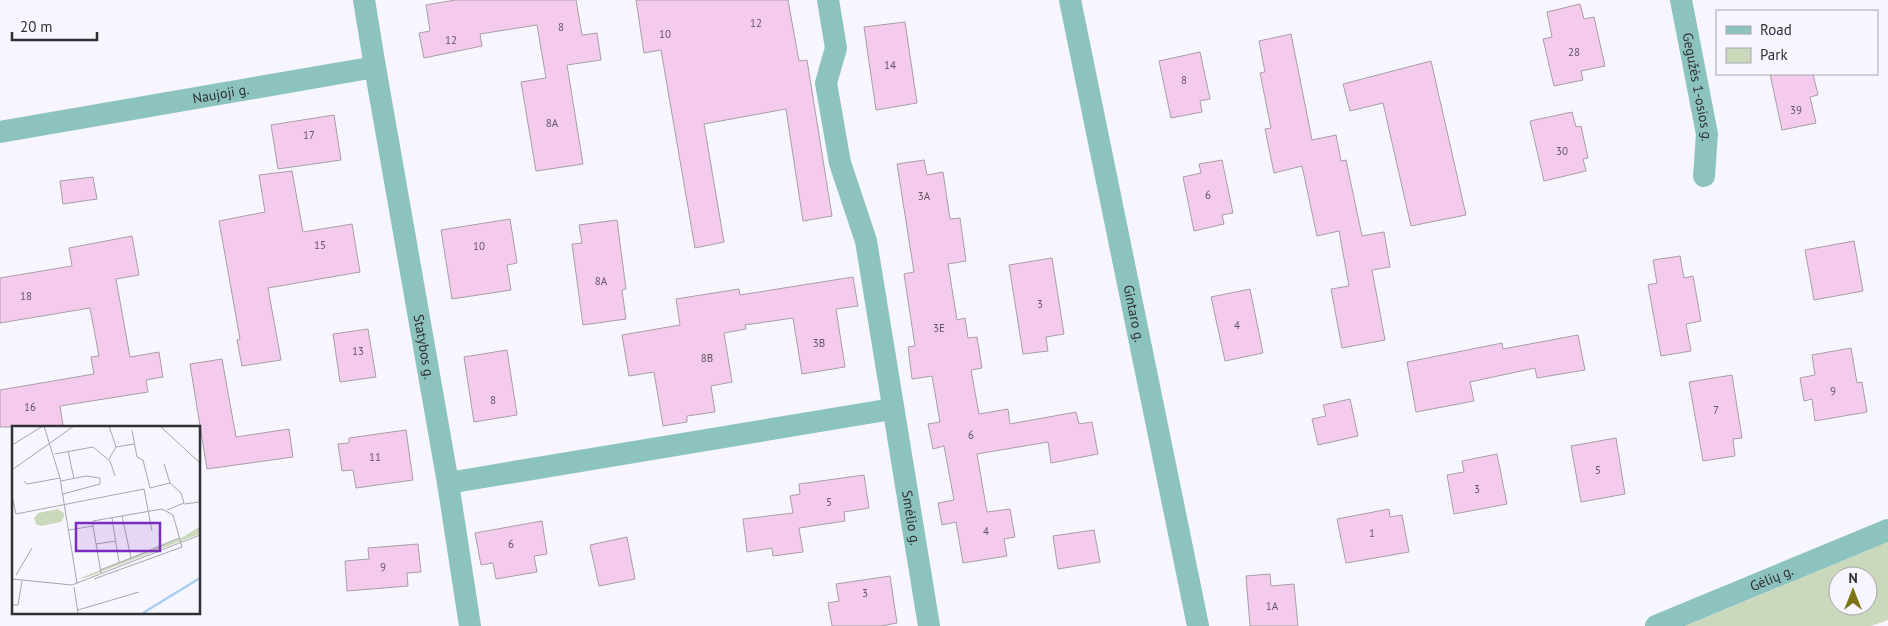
<svg xmlns="http://www.w3.org/2000/svg" width="1888" height="626" font-family="'PT Sans',sans-serif">
<style>
.green{fill:#cad8bc;fill-rule:evenodd}
.building{fill:#f5cbed;stroke:#a79fa5}
.lines{fill:none;stroke-linecap:round;stroke-linejoin:round}
.minor{stroke:#8dc3be;stroke-width:22}
.labels{text-anchor:middle;stroke-width:4;stroke-linejoin:round;paint-order:stroke}
.number-label{font-size:11px;fill:#615662}
.street-label{font-size:14px;fill:#302f33;stroke:#f7f6fe}
.inset-river{fill:none;stroke:#a9ccf1;stroke-width:2.5}
.inset-road{fill:none;stroke:#a7a6ad;stroke-width:1}
.view{fill:#7b2cbf;fill-opacity:0.15;stroke:#7b2cbf;stroke-width:2.5}
.inset-edge{fill:none;stroke:#302f33;stroke-width:2.5}
</style>
<rect width="100%" height="100%" fill="#f7f6fe"/>
<path class="green" d="M1888 542V620L1871 626H1685ZM1838 576H1868V606H1838Z"/>
<path class="building" d="M455 0H576L582 35 597 33 601 60 567 65 583 164 536 171 521 82 546 78 537 25 480 34 482 46 424 58 419 33 430 31 426 5Z
M636 0H788L799 61 807 60 832 216 803 221 786 109 704 124 724 242 695 248 661 50 644 53Z
M1580 4 1584 19 1594 17 1605 66 1581 71 1583 80 1554 86 1543 39 1552 37 1547 12Z
M905 22 917 103 876 110 864 27Z
M1291 34 1312 140 1336 135 1341 161 1346 160 1362 236 1384 232 1390 267 1372 270 1385 340 1342 348 1331 289 1349 286 1339 231 1317 236 1302 166 1274 173 1265 129 1271 128 1260 73 1265 72 1259 41Z
M1200 52 1210 99 1200 101 1202 112 1171 118 1159 61Z
M1431 61 1466 215 1411 226 1383 103 1350 111 1343 84Z
M1770 74H1813L1818 95 1810 97 1816 123 1782 130Z
M1572 112 1576 127 1581 126 1588 158 1583 159 1586 171 1544 181 1530 121Z
M334 115 341 160 278 169 271 125Z
M924 160 927 175 943 172 950 219 960 218 966 261 948 264 957 320 965 318 968 338 977 337 982 368 971 370 979 414 1008 409 1010 424 1076 412 1079 424 1092 422 1098 454 1051 463 1048 442 977 454 987 512 1010 509 1015 537 1004 539 1007 556 963 563 956 522 942 525 938 503 954 500 944 446 933 449 928 424 940 422 932 376 912 379 908 347 915 346 904 274 914 272 897 164Z
M1222 160 1233 213 1222 215 1224 224 1194 231 1183 177 1201 173 1199 164Z
M292 171 303 232 352 224 360 272 268 288 281 360 242 366 237 340 240 339 219 221 265 212 259 175Z
M93 177 97 199 63 204 60 181Z
M510 219 517 263 507 265 511 290 452 299 441 230Z
M617 220 626 289 622 290 626 319 583 325 572 244 582 243 579 225Z
M132 236 139 275 116 279 130 357 159 352 163 377 146 380 148 392 60 406 63 425 50 427H0V390L94 374 91 357 99 356 90 308 0 323V278L72 266 69 248Z
M1854 241 1863 291 1814 300 1805 250Z
M1680 256 1684 278 1693 276 1701 321 1686 324 1691 351 1661 356 1648 285 1657 283 1653 260Z
M1052 258 1064 334 1046 337 1048 351 1023 354 1009 265Z
M853 277 858 306 836 309 845 367 802 374 793 318 745 325 746 329 724 333 732 382 711 386 715 412 687 416V422L663 426 654 372 629 376 622 335 680 325 676 299 739 289 740 295Z
M1250 289 1263 353 1225 361 1211 297Z
M368 329 376 377 340 382 333 334Z
M1578 335 1585 370 1537 378 1535 368 1470 382 1474 401 1416 412 1407 362 1502 343 1503 349Z
M1851 348 1857 383 1862 382 1867 412 1815 421 1812 399 1804 401 1800 378 1815 375 1812 355Z
M507 350 517 415 474 422 464 357Z
M222 359 236 437 289 429 293 457 207 469 190 364Z
M1732 375 1742 438 1733 439 1735 456 1703 461 1689 382Z
M1350 399 1358 436 1318 445 1312 419 1326 416 1323 405Z
M406 430 413 480 356 488 353 470 342 471 338 444 349 443V438Z
M1616 438 1625 494 1581 502 1571 446Z
M1497 454 1507 504 1454 514 1447 475 1464 472 1462 461Z
M864 475 869 508 844 512 845 521 799 528 803 552 773 556 772 548 747 552 743 519 793 513 790 496 800 494 799 484Z
M1389 509 1390 517 1402 515 1409 552 1346 563 1337 519Z
M542 521 547 554 534 556 537 572 496 579 493 563 481 565 475 533Z
M1094 530 1100 562 1058 569 1053 536Z
M627 537 635 579 599 586 590 545Z
M418 544 421 572 407 573 408 586 347 591 345 561 369 559 368 548Z
M1270 574 1271 586 1294 584 1298 626H1250L1246 576Z
M890 576 897 623 881 626H832L828 603 839 601 836 584Z"/>
<g class="lines">
<g class="minor">
<path id="s1" d="M828 0 836 48 826 83 840 163 866 241 929 626"/>
<path id="s2" d="M1070 0 1198 626"/>
<path id="s3" d="M1681 0 1707 134 1704 176"/>
<path id="s4" d="M375 67 448 483 470 626"/>
<path id="s5" d="M0 132 375 67 364 0"/>
<path d="M448 483 892 409"/>
<path id="s6" d="M1656 626 1888 530"/>
</g>
</g>
<g class="labels">
<g class="number-label">
<text x="756" y="27">12</text>
<text x="561" y="31">8</text>
<text x="665" y="38">10</text>
<text x="451" y="44">12</text>
<text x="1574" y="56">28</text>
<text x="890" y="69">14</text>
<text x="1184" y="84">8</text>
<text x="1796" y="114">39</text>
<text x="552" y="127">8A</text>
<text x="309" y="139">17</text>
<text x="1562" y="155">30</text>
<text x="1208" y="199">6</text>
<text x="924" y="200">3A</text>
<text x="320" y="249">15</text>
<text x="479" y="250">10</text>
<text x="601" y="285">8A</text>
<text x="26" y="300">18</text>
<text x="1040" y="308">3</text>
<text x="1237" y="329">4</text>
<text x="939" y="332">3E</text>
<text x="819" y="347">3B</text>
<text x="358" y="355">13</text>
<text x="707" y="362">8B</text>
<text x="1833" y="395">9</text>
<text x="493" y="404">8</text>
<text x="30" y="411">16</text>
<text x="1716" y="414">7</text>
<text x="971" y="439">6</text>
<text x="375" y="461">11</text>
<text x="1598" y="474">5</text>
<text x="1477" y="493">3</text>
<text x="829" y="506">5</text>
<text x="986" y="535">4</text>
<text x="1372" y="537">1</text>
<text x="511" y="548">6</text>
<text x="383" y="571">9</text>
<text x="865" y="597">3</text>
<text x="1272" y="610">1A</text>
</g>
<g class="street-label">
<text dy="5" stroke="none"><textPath href="#s3" startOffset="89">Gegužės 1-osios g.</textPath></text>
<text dy="5" stroke="none"><textPath href="#s5" startOffset="224">Naujoji g.</textPath></text>
<text dy="5" stroke="none"><textPath href="#s2" startOffset="320">Gintaro g.</textPath></text>
<text dy="5" stroke="none"><textPath href="#s4" startOffset="284">Statybos g.</textPath></text>
<text dy="5" stroke="none"><textPath href="#s1" startOffset="529">Smėlio g.</textPath></text>
<text dy="5" stroke="none"><textPath href="#s6" startOffset="125">Gėlių g.</textPath></text>
</g>
</g>
<g transform="translate(12 426)">
<rect width="188" height="188" fill="#f7f6fe"/>
<path d="M46 83 53 88 49 96 29 100 24 98 22 92 26 87ZM187 101V108L76 151 66 153 171 111Z" fill="#cad8bc"/>
<path class="inset-river" d="M131 187 188 152"/>
<path class="inset-road" d="M32 0 48 52 65 157M97 0 104 21 97 33M148 0 188 37M120 4 125 31 131 34 138 62M0 19 31 0M104 21 122 18M56 25 62 53M43 28 81 21 98 35 103 50M152 38 158 57 169 67 172 77 155 84M0 44 62 0M12 55 15 58 48 52M49 55 74 50 88 52V58L51 68M138 62 158 57M0 70 4 88 132 63 140 105M172 78 188 76M110 90 119 132M100 92 107 136M81 100 89 147M57 104 81 100V95L150 83 161 89 170 121 82 153M84 118 104 115M119 132 167 112M88 144 119 132M4 149 20 122M0 153 60 159 188 109M62 161 66 187M0 179H6L10 155M66 184 127 166"/>
<path class="view" d="M64 97H148V125H64Z"/>
<rect width="188" height="188" class="inset-edge"/>
</g>
<rect x="1716" y="10" width="162" height="65" fill="#f7f6fe" stroke="#a7a6ad"/>
<rect x="1726" y="26" width="25" height="8" fill="#8dc3be" stroke="#a7a6ad"/>
<text x="1760" y="35" font-size="15" fill="#302f33">Road</text>
<rect x="1726" y="48" width="25" height="15" fill="#cad8bc" stroke="#a7a6ad"/>
<text x="1760" y="60" font-size="15" fill="#302f33">Park</text>
<g transform="translate(1853 591)"><circle r="24" fill="#f7f6fe" stroke="#a7a6ad"/>
<path d="M0-4L9 19L0 12L-9 19Z" fill="#7d7315"/>
<text y="-8" font-size="14" font-weight="bold" text-anchor="middle" fill="#302f33">N</text>
</g>
<path d="M12 32v8h85v-8" fill="none" stroke="#302f33" stroke-width="2.5"/>
<text x="20" y="32" font-size="15" fill="#302f33" stroke="#f7f6fe" stroke-width="4" paint-order="stroke">20 m</text>
</svg>
